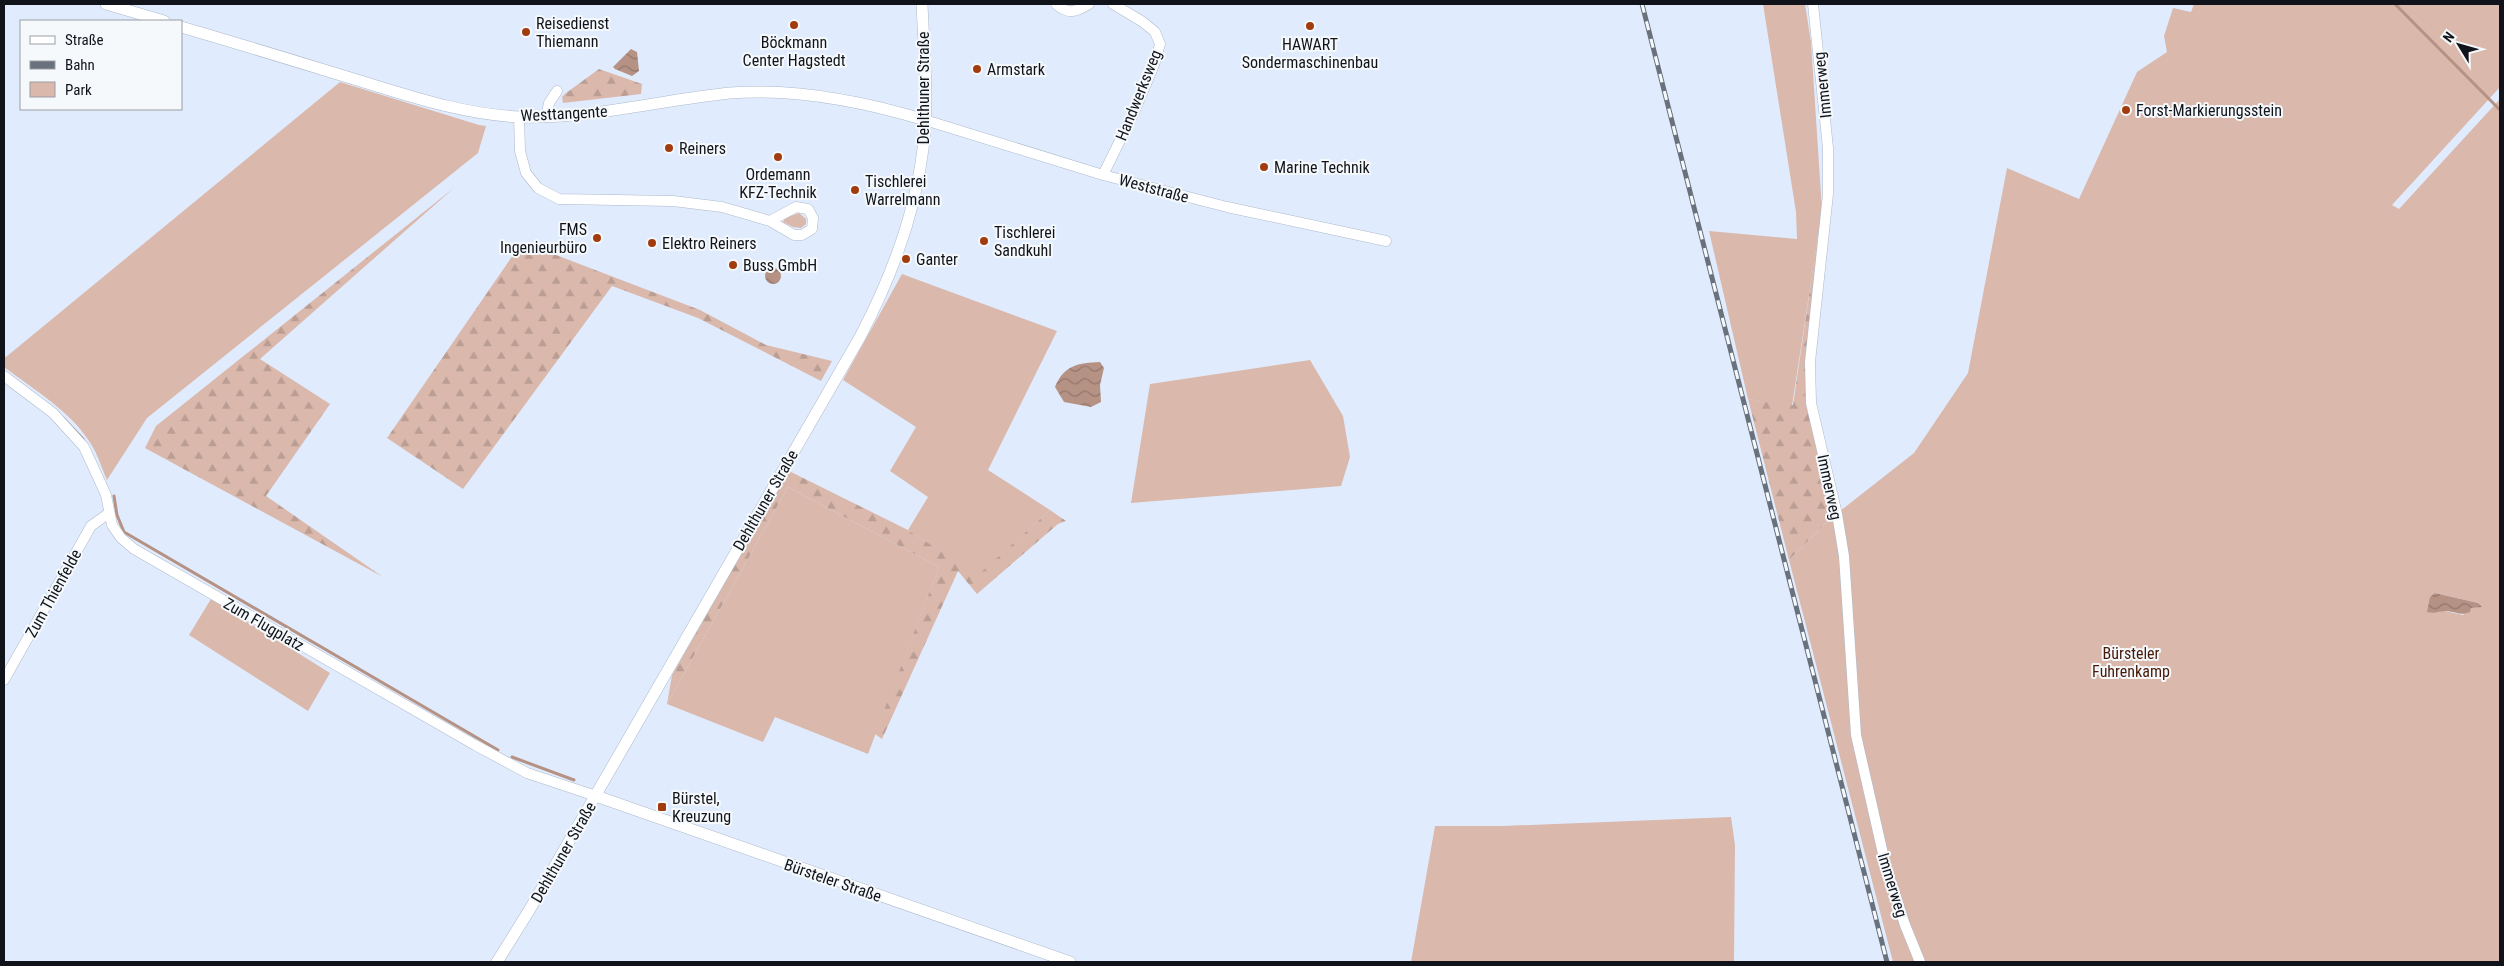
<svg xmlns="http://www.w3.org/2000/svg" width="2504" height="966" font-family="'Roboto Condensed',sans-serif">
<style>
.green{fill:#dab8ac;fill-rule:evenodd}
.forest{fill:url(#forest-firs)}
.water{fill:url(#water-waves)}
.lines{fill:none;stroke-linecap:round;stroke-linejoin:round}
.stream{stroke:#b69285;stroke-width:3}
.minor-casing{stroke:#adb9ca;stroke-width:11}
.tertiary-casing{stroke:#adb9ca;stroke-width:12}
.minor{stroke:#fff;stroke-width:10}
.tertiary{stroke:#fff;stroke-width:11}
.rail-casing{stroke:#69717c;stroke-width:5}
.rail{stroke:#f6f9fc;stroke-width:3;stroke-dasharray:9;stroke-linecap:butt}
.poi-dot{fill:#a13c0e;stroke:#f6f9fc;stroke-width:2}
.labels{text-anchor:middle;stroke-width:4;stroke-linejoin:round;paint-order:stroke}
.poi-label{font-size:16px;fill:#10141a;stroke:#f6f9fc;text-anchor:start}
.street-label{font-size:16px;fill:#10141a;stroke:#f6f9fc}
.park-label{font-size:16px;fill:#481906;stroke:#f6f9fc}
</style>
<defs>
<pattern id="forest-firs" width="22" height="20" patternUnits="userSpaceOnUse" patternTransform="scale(1.25)"><rect width="22" height="20" fill="#dab8ac"/><path d="M5 1l3.5 6h-7zM16 11l3.5 6h-7z" fill="#ba9d93"/></pattern>
<pattern id="water-waves" width="16" height="10" patternUnits="userSpaceOnUse" patternTransform="scale(1.25)"><rect width="16" height="10" fill="#b69285"/><path d="M0 5q4-4 8 0t8 0" fill="none" stroke="#93766c"/></pattern>
</defs>
<rect width="100%" height="100%" fill="#e0ecfe"/>
<path class="green" d="M1763 4H1805L1811 42 1822 210 1792 406 1748 399 1709 231 1797 239 1796 212Z
M2194 4H2500V87L2392 205 2399 209 2500 99V962H1893L1789 560 1830 519 1914 453 1968 373 2007 168 2079 199 2137 72 2167 52 2164 36 2173 8 2191 12ZM2435 593 2478 603 2481 607 2470 608 2463 615 2445 611Z
M340 82 479 125 486 126 478 153 147 418 107 480C102 469 98 455 91 444 71 411 34 390 4 367V356L6 357Z
M799 213 806 219V224L801 228 793 227 783 222 785 218Z
M902 274 1057 331 988 470 1050 510 978 576 908 530 928 497 890 471 916 427 843 380Z
M1310 360 1343 416 1350 457 1341 486 1131 503 1150 384Z
M788 487 939 567 868 754 775 717 763 742 667 704Z
M211 599 330 673 308 711 189 635Z
M1731 817 1735 845 1734 962H1411L1435 826H1502Z"/>
<path class="forest" d="M599 69 642 84 641 94 563 103 562 97 566 93Z
M455 187 260 359 330 404 266 496 383 577 145 448 156 426Z
M1817 241 1820 242 1807 400 1830 519 1789 560 1748 399 1793 405Z
M522 242 700 310 766 345 832 361 821 381 698 318 612 286 463 489 387 438Z
M789 471 908 530 978 575 1050 510 1066 521 1058 524 977 594 958 571 882 739 875 734 939 567 788 487 667 704 672 675Z"/>
<path class="water" d="M631 49 637 52 639 71 632 76 615 69 613 67Z
M765 276a8 8 0 1 1 16 0a8 8 0 1 1-16 0Z
M1100 362 1104 368 1100 385 1101 402 1091 407 1064 402 1055 387C1064 365 1078 363 1100 362Z
M2435 593 2478 603 2482 607 2471 608 2470 612C2461 616 2456 612 2447 611 2439 611 2435 614 2427 612L2430 597Z"/>
<g class="lines">
<path class="stream" d="M2395 4 2500 110
M63 418 83 439
M114 496 117 515 124 532 498 750
M512 757 574 780"/>
<g class="minor-casing">
<path id="minor" d="M1056 4C1068 15 1076 12 1089 4
M1813 4 1828 148V194L1810 362 1811 403 1837 514 1844 556 1856 735 1886 867 1905 925 1920 962
M519 117 520 151 526 173 538 188 559 199 673 201 722 207 770 221 794 235H802L812 229 813 218 808 209 796 207 770 221
M546 117 549 103 557 91
M925 120 1103 175 1227 207 1386 241
M1103 175 1134 112 1154 65 1160 44 1155 32 1143 22 1113 4
M4 376 53 413 84 447 106 495 112 525 121 538 134 549 475 745 527 773 596 796
M4 680 91 526 109 513"/>
</g>
<g class="tertiary-casing">
<path id="tertiary" d="M106 4 164 21
M181 27C240 44 298 62 357 80 410 96 465 115 521 117 591 119 660 100 730 93 796 88 862 101 925 120
M596 796 1070 962
M497 962 530 909 860 337C891 278 915 215 923 149 929 100 924 52 922 4"/>
</g>
<use href="#minor" class="minor"/>
<use href="#tertiary" class="tertiary"/>
<g class="rail-casing">
<path id="rail" d="M1642 4 1887 962"/>
</g>
<use href="#rail" class="rail"/>
</g>
<g class="poi-dot">
<circle cx="794" cy="25" r="5"/>
<circle cx="1310" cy="26" r="5"/>
<circle cx="526" cy="32" r="5"/>
<circle cx="977" cy="69" r="5"/>
<circle cx="2126" cy="110" r="5"/>
<circle cx="669" cy="148" r="5"/>
<circle cx="778" cy="157" r="5"/>
<circle cx="1264" cy="167" r="5"/>
<circle cx="855" cy="190" r="5"/>
<circle cx="597" cy="238" r="5"/>
<circle cx="984" cy="241" r="5"/>
<circle cx="652" cy="243" r="5"/>
<circle cx="906" cy="259" r="5"/>
<circle cx="733" cy="265" r="5"/>
<rect x="657" y="802" width="10" height="10" rx="2.5"/>
</g>
<g class="labels">
<g class="poi-label">
<text x="536" y="29">Reisedienst<tspan x="536" dy="18">Thiemann</tspan></text>
<text x="794" y="48" text-anchor="middle">Böckmann<tspan x="794" dy="18">Center Hagstedt</tspan></text>
<text x="1310" y="50" text-anchor="middle">HAWART<tspan x="1310" dy="18">Sondermaschinenbau</tspan></text>
<text x="987" y="75">Armstark</text>
<text x="2136" y="116">Forst-Markierungsstein</text>
<text x="679" y="154">Reiners</text>
<text x="1274" y="173">Marine Technik</text>
<text x="778" y="180" text-anchor="middle">Ordemann<tspan x="778" dy="18">KFZ-Technik</tspan></text>
<text x="865" y="187">Tischlerei<tspan x="865" dy="18">Warrelmann</tspan></text>
<text x="587" y="235" text-anchor="end">FMS<tspan x="587" dy="18">Ingenieurbüro</tspan></text>
<text x="994" y="238">Tischlerei<tspan x="994" dy="18">Sandkuhl</tspan></text>
<text x="662" y="249">Elektro Reiners</text>
<text x="916" y="265">Ganter</text>
<text x="743" y="271">Buss GmbH</text>
<text x="672" y="804">Bürstel,<tspan x="672" dy="18">Kreuzung</tspan></text>
</g>
<g class="street-label">
<text transform="translate(1822 85) rotate(-96)" y="6">Immerweg</text>
<text transform="translate(923 88) rotate(-90)" y="6">Dehlthuner Straße</text>
<text transform="translate(1138 95) rotate(-68)" y="6">Handwerksweg</text>
<text transform="translate(564 113) rotate(-3)" y="6">Westtangente</text>
<text transform="translate(1154 188) rotate(15)" y="6">Weststraße</text>
<text transform="translate(1830 487) rotate(78)" y="6">Immerweg</text>
<text transform="translate(765 500) rotate(-60)" y="6">Dehlthuner Straße</text>
<text transform="translate(53 593) rotate(-61)" y="6">Zum Thienfelde</text>
<text transform="translate(264 624) rotate(30)" y="6">Zum Flugplatz</text>
<text transform="translate(563 852) rotate(-60)" y="6">Dehlthuner Straße</text>
<text transform="translate(833 880) rotate(19)" y="6">Bürsteler Straße</text>
<text transform="translate(1893 885) rotate(73)" y="6">Immerweg</text>
</g>
<g class="park-label">
<text x="2131" y="659">Bürsteler<tspan x="2131" dy="18">Fuhrenkamp</tspan></text>
</g>
</g>
<rect width="2504" height="966" fill="none" stroke="#10141a" stroke-width="10"/>
<rect x="20" y="20" width="162" height="90" fill="#f6f9fc" stroke="#9a9da2"/>
<rect x="30" y="36" width="25" height="8" fill="#ffffff" stroke="#9a9da2"/>
<text x="65" y="45" font-size="15" fill="#10141a">Straße</text>
<rect x="30" y="61" width="25" height="8" fill="#69717c" stroke="#9a9da2"/>
<text x="65" y="70" font-size="15" fill="#10141a">Bahn</text>
<rect x="30" y="82" width="25" height="15" fill="#dab8ac" stroke="#9a9da2"/>
<text x="65" y="95" font-size="15" fill="#10141a">Park</text>
<g transform="translate(2459 45) rotate(307)" stroke="#f6f9fc" stroke-width="4" paint-order="stroke">
<path d="M0-4L9 19L0 12L-9 19Z" fill="#10141a"/>
<text y="-8" font-size="14" font-weight="bold" text-anchor="middle" fill="#10141a">N</text>
</g>
</svg>
